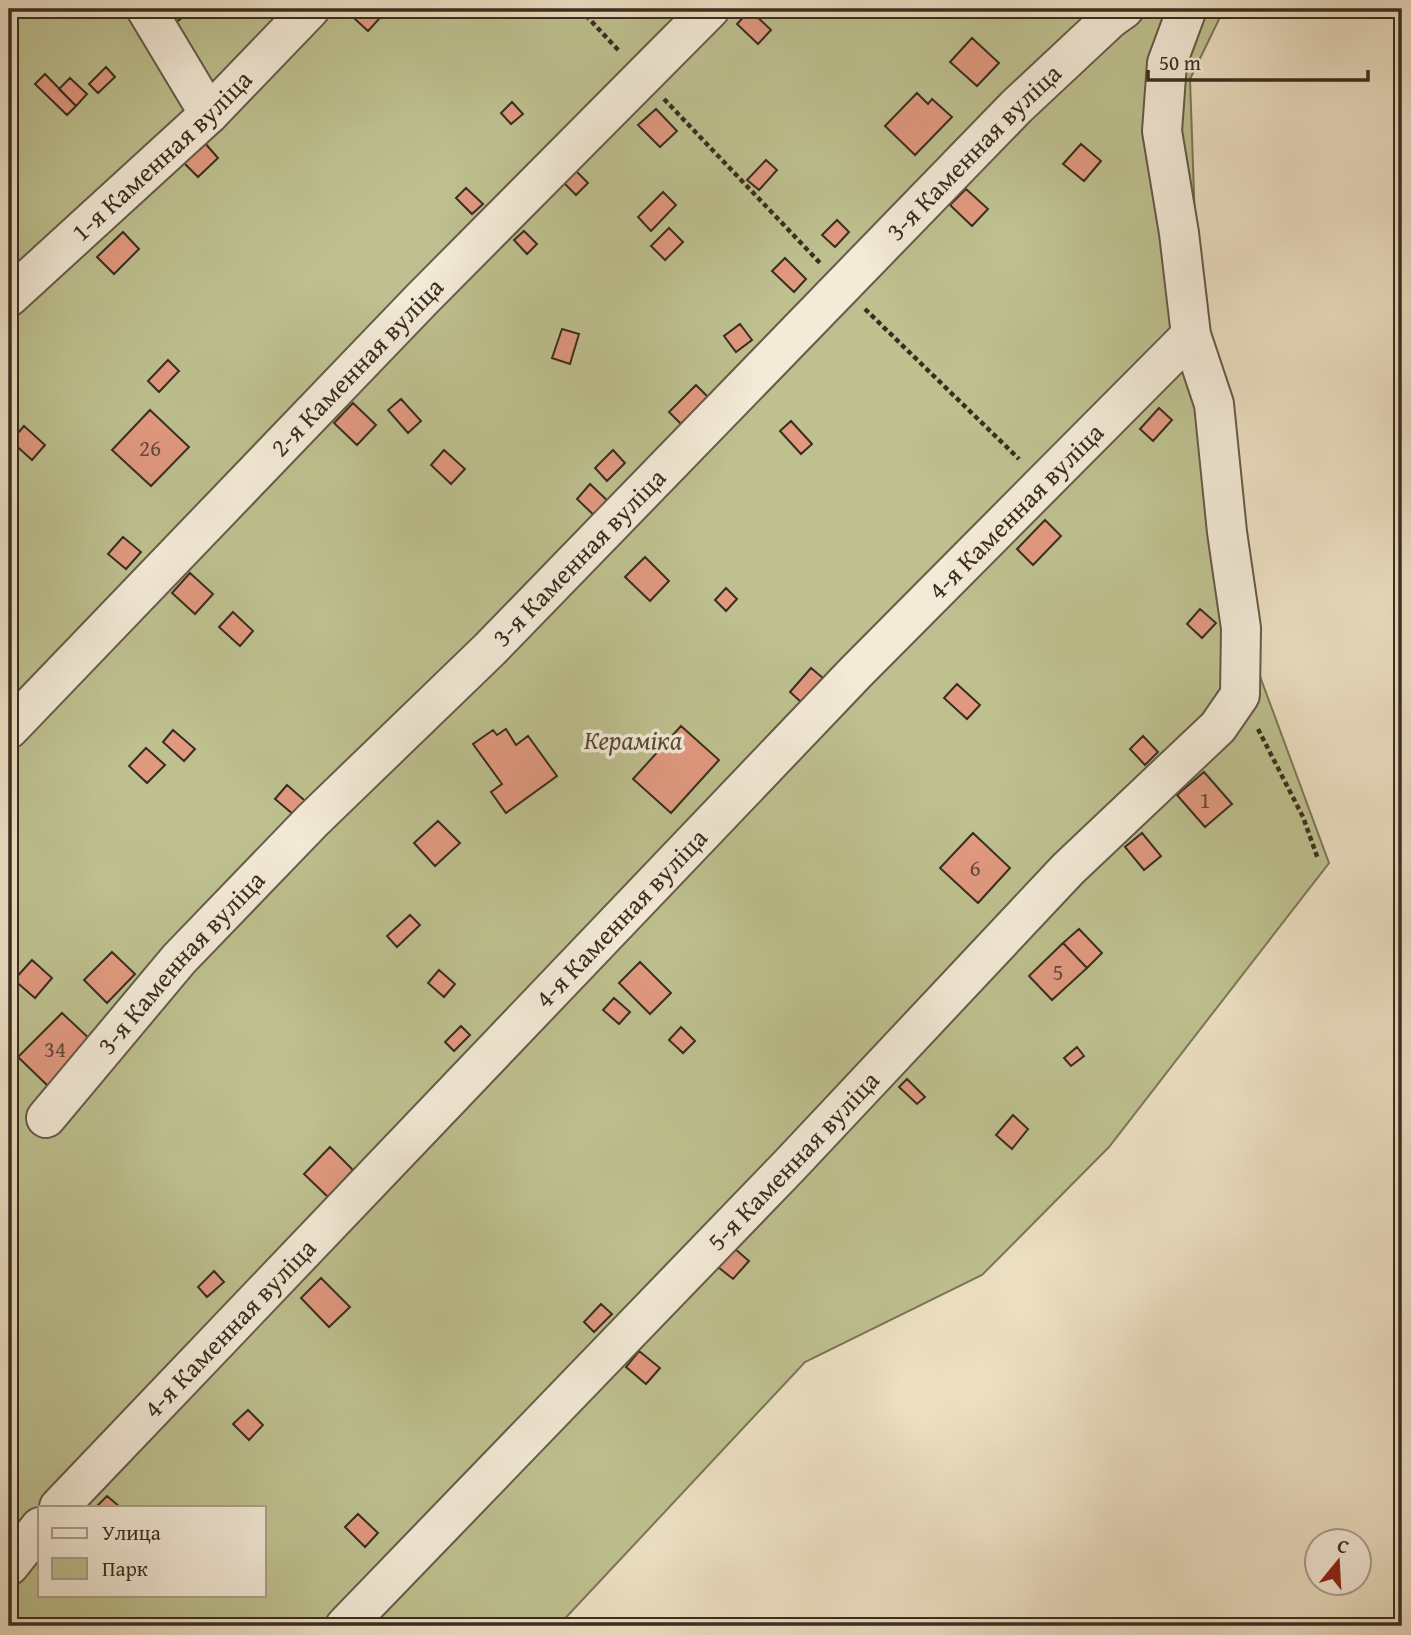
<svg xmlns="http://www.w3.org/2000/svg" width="1411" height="1635" font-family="'Gentium Book Plus',serif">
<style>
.green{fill:#bec08f;stroke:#7c7658;stroke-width:2;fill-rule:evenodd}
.building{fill:#e19980;stroke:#3a2d20;stroke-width:2}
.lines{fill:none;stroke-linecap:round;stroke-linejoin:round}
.minor-casing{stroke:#665a48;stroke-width:42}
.path{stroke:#3a2d20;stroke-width:4.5;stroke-dasharray:5 3.5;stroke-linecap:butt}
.minor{stroke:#f3ead7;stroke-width:38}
.labels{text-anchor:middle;stroke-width:7;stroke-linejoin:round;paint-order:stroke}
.number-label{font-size:23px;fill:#644838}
.street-label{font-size:26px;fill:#3a2d20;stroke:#f3ead7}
.park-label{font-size:26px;font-style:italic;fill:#544a36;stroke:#f3ead7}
</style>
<rect width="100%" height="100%" fill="#ecdfc2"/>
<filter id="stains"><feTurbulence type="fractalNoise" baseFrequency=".00286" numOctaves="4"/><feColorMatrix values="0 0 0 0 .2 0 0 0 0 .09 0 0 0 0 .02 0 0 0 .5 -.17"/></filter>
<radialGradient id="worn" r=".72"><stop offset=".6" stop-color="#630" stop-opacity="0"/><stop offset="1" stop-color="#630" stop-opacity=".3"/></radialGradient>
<path class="green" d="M9 9H1224L1190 79 1196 251 1251 652 1329 863 1109 1147 982 1275 805 1362 558 1626H9ZM40 1507H264V1595H40Z"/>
<path class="building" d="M167 9H195L176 22Z
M366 9 379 19 368 31 355 19Z
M750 10 771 30 758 44 737 24Z
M972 38 999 63 977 86 950 62Z
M106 67 115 77 98 93 89 84Z
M45 74 76 106 67 115 35 84Z
M70 78 87 94 76 106 59 89Z
M917 93 928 104 932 99 952 117 915 155 885 126Z
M512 102 523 114 511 124 501 113Z
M656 109 677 131 660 147 638 125Z
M204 142 218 158 198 177 183 162Z
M1081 144 1101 161 1084 181 1063 164Z
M766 160 777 170 759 190 747 180Z
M576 171 588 183 576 195 564 183Z
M466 188 483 204 472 214 456 198Z
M966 189 988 209 972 226 950 205Z
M663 192 676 205 651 231 638 217Z
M837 220 849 232 835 247 822 235Z
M669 228 683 242 665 260 651 246Z
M524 231 537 244 527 254 514 240Z
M123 232 139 249 114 274 97 257Z
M785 258 806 279 794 292 772 271Z
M740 324 752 340 736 352 724 336Z
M562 329 579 334 570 364 552 358Z
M168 360 179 371 159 392 148 381Z
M696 385 708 397 681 424 669 412Z
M401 399 421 421 408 433 388 410Z
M353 403 376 425 357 445 334 423Z
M1159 408 1172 420 1153 441 1140 429Z
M150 410 189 447 151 486 112 450Z
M791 421 812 444 801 454 780 431Z
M24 426 45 445 32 460 11 441Z
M444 450 465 469 451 484 431 465Z
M613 450 625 463 607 481 595 468Z
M590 484 611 504 598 519 577 499Z
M1045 520 1061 536 1033 565 1017 549Z
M123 537 141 552 126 569 108 554Z
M645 557 669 581 650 601 625 577Z
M190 573 213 594 195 614 172 593Z
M726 588 737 599 726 611 715 600Z
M1200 609 1216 623 1202 638 1187 624Z
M233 612 253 631 240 646 219 627Z
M811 668 823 678 801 702 790 692Z
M957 684 980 705 967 719 944 698Z
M681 726 719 760 671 813 633 779Z
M506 729 516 745 528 736 557 776 506 813 491 792 502 784 473 744 493 730 497 735Z
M173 730 195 749 184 761 163 742Z
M1143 736 1158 752 1145 765 1130 749Z
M146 748 165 765 147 783 129 766Z
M1204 772 1232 804 1205 827 1177 795Z
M287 785 312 807 300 820 275 799Z
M438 821 460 843 435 866 414 843Z
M973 833 1010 868 978 903 940 868Z
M1142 833 1161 856 1144 870 1125 847Z
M410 915 420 925 397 947 387 936Z
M1079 929 1102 953 1087 968 1063 943Z
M1063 943 1087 968 1052 1000 1029 976Z
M112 952 135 974 107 1003 84 980Z
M32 960 52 978 35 998 14 980Z
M640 962 671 993 650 1014 619 983Z
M439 970 455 984 444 997 428 983Z
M614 998 630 1012 619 1024 603 1010Z
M62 1013 92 1041 48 1086 18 1057Z
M461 1026 470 1035 454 1051 445 1042Z
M681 1027 695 1041 683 1053 669 1040Z
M1077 1047 1084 1056 1071 1066 1064 1058Z
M907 1079 925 1097 917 1104 899 1087Z
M1013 1115 1028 1129 1012 1149 996 1135Z
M330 1147 353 1170 328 1197 304 1174Z
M734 1248 749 1261 733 1279 718 1267Z
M214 1271 224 1282 207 1297 198 1287Z
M321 1278 350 1307 329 1327 301 1298Z
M601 1304 612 1314 594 1332 584 1322Z
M639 1351 660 1368 646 1384 626 1367Z
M248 1410 263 1425 249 1440 233 1424Z
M107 1496 120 1507H96Z
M358 1514 378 1533 365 1547 345 1527Z"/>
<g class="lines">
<g class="minor-casing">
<g id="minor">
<path d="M146 9 209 114"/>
<path id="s1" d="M9 297 209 114 310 9"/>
<path id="s2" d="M9 729 422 299 710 9"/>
<path id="s3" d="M46 1118 179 959 313 820 490 649 1017 106 1110 19 1124 9"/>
<path id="s4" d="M59 1507 856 672 1191 335"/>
<path d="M9 1566 40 1527"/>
<path id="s5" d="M345 1626 789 1166 1068 869 1218 727 1240 695 1241 628 1227 532 1214 404 1191 335 1179 233 1162 131 1167 63 1187 9"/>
</g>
</g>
<path class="path" d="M580 9 620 52
M664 99 820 263
M865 309 1019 459
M1258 729 1303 817 1318 859"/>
<use href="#minor" class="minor"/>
</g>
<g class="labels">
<g class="number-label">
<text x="150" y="456">26</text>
<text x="1205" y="808">1</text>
<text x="975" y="876">6</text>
<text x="1058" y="980">5</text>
<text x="55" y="1057">34</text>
</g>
<g class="street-label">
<text dy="9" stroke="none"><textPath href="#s3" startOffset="1340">3-я Каменная вуліца</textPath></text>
<text dy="9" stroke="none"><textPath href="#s1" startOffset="208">1-я Каменная вуліца</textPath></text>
<text dy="9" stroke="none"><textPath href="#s2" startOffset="502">2-я Каменная вуліца</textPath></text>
<text dy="9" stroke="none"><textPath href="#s4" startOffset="1381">4-я Каменная вуліца</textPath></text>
<text dy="9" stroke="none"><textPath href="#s3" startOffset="774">3-я Каменная вуліца</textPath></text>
<text dy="9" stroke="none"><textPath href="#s4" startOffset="814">4-я Каменная вуліца</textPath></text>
<text dy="9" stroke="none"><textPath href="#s3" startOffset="206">3-я Каменная вуліца</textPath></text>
<text dy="9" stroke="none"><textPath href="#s5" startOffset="646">5-я Каменная вуліца</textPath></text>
<text dy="9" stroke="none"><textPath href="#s4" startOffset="247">4-я Каменная вуліца</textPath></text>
</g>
<g class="park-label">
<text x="633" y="749">Кераміка</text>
</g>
</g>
<rect width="1411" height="1635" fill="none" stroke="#ecdfc2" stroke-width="35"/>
<rect x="10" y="10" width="1390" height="1614" fill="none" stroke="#3a2d20" stroke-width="3.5"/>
<rect x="18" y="18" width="1376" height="1600" fill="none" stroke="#3a2d20" stroke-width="2"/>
<rect x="38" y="1506" width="228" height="91" fill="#f3ead7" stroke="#a99e8e" stroke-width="2"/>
<rect x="52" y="1528" width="35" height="10" fill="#f3ead7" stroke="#a99e8e" stroke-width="2"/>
<text x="102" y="1540" font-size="21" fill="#3a2d20">Улица</text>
<rect x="52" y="1558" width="35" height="21" fill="#bec08f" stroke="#a99e8e" stroke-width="2"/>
<text x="102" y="1576" font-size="21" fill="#3a2d20">Парк</text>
<g transform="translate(1338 1562) rotate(18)"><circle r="33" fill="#f3ead7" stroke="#a99e8e" stroke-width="2"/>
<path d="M0-5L12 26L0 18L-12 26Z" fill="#8f2418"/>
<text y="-10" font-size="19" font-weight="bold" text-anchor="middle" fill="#3a2d20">С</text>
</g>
<path d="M1148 70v10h220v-10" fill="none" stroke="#3a2d20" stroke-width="3.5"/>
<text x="1159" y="70" font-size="21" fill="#3a2d20" stroke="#f3ead7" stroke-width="5" paint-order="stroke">50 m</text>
<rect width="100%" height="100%" filter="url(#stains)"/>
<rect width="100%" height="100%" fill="url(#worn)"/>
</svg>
